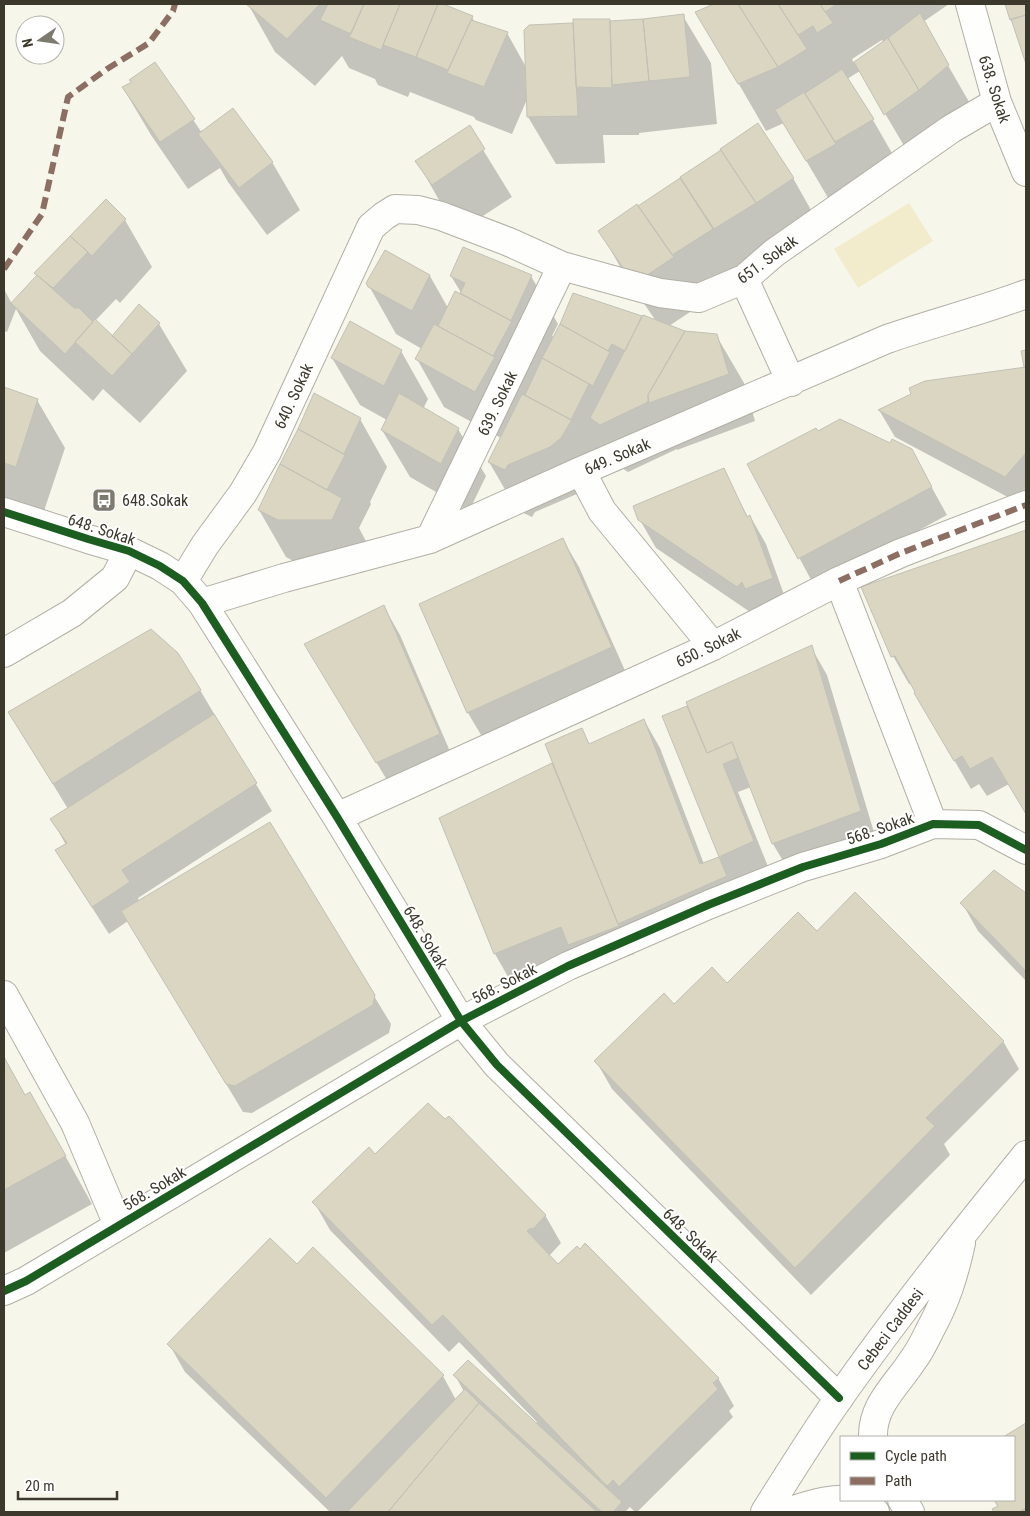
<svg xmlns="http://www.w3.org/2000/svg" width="1030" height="1516" font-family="'Roboto Condensed',sans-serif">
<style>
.green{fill:#f3eccc}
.shadow{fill:#0003;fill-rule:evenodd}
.building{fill:#dad6c2;stroke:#c2c1b6}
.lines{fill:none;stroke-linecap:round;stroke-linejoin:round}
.minor-casing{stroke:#b2b0a6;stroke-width:30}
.major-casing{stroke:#b2b0a6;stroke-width:30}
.minor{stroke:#fefefc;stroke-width:28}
.major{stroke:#fefefc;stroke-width:28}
.quiet{stroke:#8d6e63;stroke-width:6;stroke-dasharray:12 6;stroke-linecap:butt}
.cycleway-casing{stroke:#fff;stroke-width:11}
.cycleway{stroke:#1b5e20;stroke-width:8}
.labels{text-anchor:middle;stroke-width:4;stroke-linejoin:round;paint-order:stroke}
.street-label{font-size:16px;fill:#3c392c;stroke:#fff}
.poi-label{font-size:16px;fill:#3c392c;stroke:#fff;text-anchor:start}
</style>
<rect width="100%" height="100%" fill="#f7f6eb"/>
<path class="green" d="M909 203 933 241 858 288 834 249Z"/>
<path class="shadow" d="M248 4H439L472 17 475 23 507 33 526 67 529 26 610 22 683 16 711 63 717 124 639 133V135H603L605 163 556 164 528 117V97L512 134 476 120 474 117 410 92 408 97 378 85 375 79 349 68 342 56 315 86 275 52Z
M717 4H949L923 22 976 114 913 161 860 71 847 79 873 120 900 167 834 208 784 123 766 131 697 12ZM882 40 883 42 854 63 852 59Z
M1006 4H1026V62Z
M155 63 202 133 272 162 300 210 267 235 228 182 220 168 188 189 151 135 123 88 133 83Z
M758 125 793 178 820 226 669 326 685 332 716 335 744 383 755 421 677 450V449L628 472 619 466 608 448 588 486 577 494 535 512 532 517 517 510 489 462 501 438 444 407 417 359 422 349 396 334 369 286 386 252 430 276 448 308 463 296 451 276H531L558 324 552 336 554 337 574 295 656 321 627 279 600 231 638 208Z
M469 127 512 197 460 231 444 209 417 161Z
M125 220 152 267 120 303 116 299 95 321 113 336 159 324 187 371 140 423 103 389 93 401 40 351 16 309 7 332 4 331V289L12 304 38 276Z
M401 351 428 399 423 409 458 429 486 476 469 511 410 477 382 430 387 420 360 405 332 358Z
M1026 369V498L1021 504 895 437 879 410 912 394 925 382Z
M4 389 37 400 65 448 43 514 4 502Z
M315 395 360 419 387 467 370 502 371 504 359 528 369 547 306 568 286 557 259 510Z
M818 432 911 450 947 515 815 587 749 465Z
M723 470 748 517 750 516 766 544 788 606 753 614 656 548 640 520Z
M1026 531V813L1009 784 987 796 979 784 971 789 915 693 917 692 912 683 909 684 893 656 863 588Z
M563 540 579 567 627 675 484 740 468 713 420 605Z
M384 607 400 635 455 763 393 790 322 672Z
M811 647 827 675 876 839 789 871 773 844 751 787 738 792 769 869 633 952 634 954 585 973 511 982 495 954 441 819 554 763 581 730 590 745 644 720 660 748 704 864 721 857 664 717Z
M200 690 272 811 138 898 139 901 374 996 391 1024 389 1033 252 1113 243 1112 128 921 109 934 73 878 57 851 66 845 52 820 68 809 9 712Z
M994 872 1026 895V981L978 931 962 903Z
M817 932 1003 1041 1019 1069 944 1144 950 1155 811 1295 612 1089 596 1061 674 1006 727 985Z
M4 1057 25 1096 57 1141 92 1204 4 1253Z
M375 1156 545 1215 561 1243 549 1256 558 1265 718 1378 734 1406 729 1411 733 1417 637 1512H635L630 1507 626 1511 627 1512H330L185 1372 169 1344 297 1265 443 1376 456 1400 464 1392 455 1375 535 1424 537 1422 459 1342 449 1352 330 1230 314 1202Z
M1026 1425V1512H995L994 1510 998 1507 994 1500H1014V1437H1006Z"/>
<path class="building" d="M246 4H320L287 39Z
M328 4H364L351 34 320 20Z
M364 4H400L381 50 349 37Z
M400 4H438L416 57 383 45Z
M438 4H443L473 16 448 70 416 57Z
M714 4H738L778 67 738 84 695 12Z
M738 4H778L807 49 778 67Z
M778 4H820L833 23 817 33 813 26 798 35Z
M820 4H837L825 12Z
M1005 4H1026V15L1010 20Z
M920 13 949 65 919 90 888 38Z
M684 14 690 77 649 81 643 19Z
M1026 15V64L1011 19Z
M573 19H610L612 88 576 87Z
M643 19 649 81 612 85 610 21Z
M471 20 508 32 484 87 447 73Z
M573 23 578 116 527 117 524 30 529 25Z
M888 38 919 90 884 115 854 62Z
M155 62 195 119 160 142 122 87 132 82 129 80Z
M842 69 874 119 835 142 805 93Z
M804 92 836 144 806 161 775 110Z
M233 108 273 162 239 188 198 134Z
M758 123 794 178 756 203 720 149Z
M470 125 485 149 432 185 415 161Z
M721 150 756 203 714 229 680 177Z
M680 178 713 229 672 255 638 206Z
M106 199 126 219 92 256 70 236Z
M637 204 674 257 634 284 598 231Z
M70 236 88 252 53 288 34 273Z
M463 247 532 275 511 321 460 293 465 283 450 276Z
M385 250 430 275 412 311 368 287 366 283Z
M37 275 74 308H79L93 322 65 354 11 303Z
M455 291 512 321 493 356 438 326Z
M573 293 642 316 625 351 612 344 608 351 560 324Z
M139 304 160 323 132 354 112 336Z
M643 315 685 331 648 395V402L600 425 590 418Z
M95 319 132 354 112 376 75 342Z
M350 321 402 350 384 386 331 358Z
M434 324 495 357 475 392 415 359Z
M560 324 610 352 593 386 542 358Z
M685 331 717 334 729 374 649 403 648 395Z
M1026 350V367H1024L1021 351Z
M542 358 589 384 571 420 525 395Z
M1026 367V453L1005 477 878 410 911 394 909 388 925 381Z
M4 387 38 399 16 467 4 463Z
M314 393 361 418 344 454 298 429Z
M399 393 459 428 441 464 381 430Z
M522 394 572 420 561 438 550 447 508 465 505 470 488 462Z
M840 419 890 443 892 439 912 449 932 487 798 559 747 464 816 428 818 431Z
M298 429 345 455 327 490 280 464Z
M280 464 342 498 332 520H278L258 510Z
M724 468 747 517 750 515 773 578 745 589 742 582 737 587 638 520 633 506Z
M1026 530V814L992 757 970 769 962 756 954 761 914 693 915 692 895 656 891 657 861 587Z
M563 538 612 647 467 713 419 604Z
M384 605 440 734 376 763 304 644Z
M151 629 178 653 201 690 53 784 8 712Z
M812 645 861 811 772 844 732 742 707 753 686 702Z
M687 706 707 753 732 742 738 758 723 764 754 841 719 857 662 716Z
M214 714 257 783 122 870 130 882 92 907 55 850 67 843 50 819Z
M644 719 700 864 719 857 727 876 618 924 545 744 582 728 589 744Z
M552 763 619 926 568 945 561 927 494 954 439 818Z
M270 822 375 995 373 1005 235 1086 226 1084 121 911Z
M994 870 1026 893V971L960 903Z
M855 892 1004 1041 926 1118 935 1126 795 1268 594 1061 664 993 674 1004 712 967 727 983 798 912 817 931Z
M4 1057 25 1095 30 1092 66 1156 4 1190Z
M428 1103 445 1119 449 1116 546 1215 533 1229 531 1228 527 1231 558 1264 577 1246 580 1249 585 1243 719 1378 713 1383 718 1389 619 1487 613 1480 607 1486 443 1315 432 1325 312 1202 369 1147 375 1154Z
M270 1238 297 1264 313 1247 444 1375 326 1498 167 1344Z
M468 1360 622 1502 613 1512H602L453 1375Z
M465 1389 479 1403 388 1512H347Z
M479 1403 559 1477 597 1512H388Z
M1026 1423V1508L1019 1512H994L992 1509 998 1506 994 1500H1014V1437H1003Z"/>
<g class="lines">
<g class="minor-casing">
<path id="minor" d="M970 4 997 102 1026 172
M744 279 791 382
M581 471 602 511 713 646
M4 512 88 539 129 551 160 566 183 581 202 603 337 817 461 1021 497 1065 839 1398
M430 539 562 266
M183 581 205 545 243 493 267 452 371 227 384 216 395 209 418 210 441 216 509 242 562 266 660 293 699 298 744 279 774 253 951 129 997 102
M839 581 901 553 1026 505
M202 603 284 578 430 539 581 471 887 339C933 323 981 311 1026 294
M4 653 72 613 115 578 129 551
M337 817 713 646 839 581 933 824
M4 995 75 1123 118 1225
M4 1291 26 1281 461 1021 568 966 708 905 803 867 881 844 933 824 979 825 1026 850"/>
</g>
<g class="major-casing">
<path id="major" d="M873 1437C872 1405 897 1385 913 1360 920 1351 925 1340 930 1330 946 1301 954 1275 961 1243
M902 1500 910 1512
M765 1512C789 1474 813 1435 839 1398 898 1314 962 1234 1026 1155
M788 1512C808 1505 841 1494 862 1503 866 1505 871 1509 875 1512"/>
</g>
<use href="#minor" class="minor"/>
<use href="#major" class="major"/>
<path class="quiet" d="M4 269 42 214 68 97 107 69 149 43 173 11 175 4
M839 581 901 553 1026 505"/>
<g class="cycleway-casing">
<path id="cycleway" d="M4 512 88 539 129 551 160 566 183 581 202 603 337 817 461 1021 497 1065 839 1398
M4 1291 26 1281 461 1021 568 966 708 905 803 867 881 844 933 824 979 825 1026 850"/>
</g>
<use href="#cycleway" class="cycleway"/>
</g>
<defs>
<g id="bus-square" transform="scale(1.25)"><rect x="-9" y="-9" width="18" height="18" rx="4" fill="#7d7b6f" stroke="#fff"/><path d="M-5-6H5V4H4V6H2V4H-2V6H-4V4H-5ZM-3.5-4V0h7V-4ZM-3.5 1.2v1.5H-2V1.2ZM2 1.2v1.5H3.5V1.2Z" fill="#fff"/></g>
</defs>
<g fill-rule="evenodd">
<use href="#bus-square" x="104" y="500"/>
</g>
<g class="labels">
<g class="street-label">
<text transform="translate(995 89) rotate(72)" y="6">638. Sokak</text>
<text transform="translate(767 259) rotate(-36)" y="6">651. Sokak</text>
<text transform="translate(293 396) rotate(-65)" y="6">640. Sokak</text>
<text transform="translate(497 403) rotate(-64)" y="6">639. Sokak</text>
<text transform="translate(617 456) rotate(-23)" y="6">649. Sokak</text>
<text transform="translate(102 529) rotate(18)" y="6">648. Sokak</text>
<text transform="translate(708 647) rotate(-26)" y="6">650. Sokak</text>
<text transform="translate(880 828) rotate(-19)" y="6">568. Sokak</text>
<text transform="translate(426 937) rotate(59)" y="6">648. Sokak</text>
<text transform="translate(504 983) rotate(-27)" y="6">568. Sokak</text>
<text transform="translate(154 1188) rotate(-31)" y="6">568. Sokak</text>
<text transform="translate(691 1235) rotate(44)" y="6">648. Sokak</text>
<text transform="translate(890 1329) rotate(-53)" y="6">Cebeci Caddesi</text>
</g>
<g class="poi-label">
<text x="122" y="506">648.Sokak</text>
</g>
</g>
<rect width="1030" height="1516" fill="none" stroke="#3c392c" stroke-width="10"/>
<rect x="840" y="1436" width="175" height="65" fill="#ffffff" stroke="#b1b0ab"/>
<rect x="850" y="1452" width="25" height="8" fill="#1b5e20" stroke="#b1b0ab"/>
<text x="885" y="1461" font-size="15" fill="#3c392c">Cycle path</text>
<rect x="850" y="1477" width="25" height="8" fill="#8d6e63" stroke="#b1b0ab"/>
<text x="885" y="1486" font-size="15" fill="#3c392c">Path</text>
<g transform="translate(40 40) rotate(257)"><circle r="24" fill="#ffffff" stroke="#b1b0ab"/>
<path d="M0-4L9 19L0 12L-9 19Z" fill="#7d7b6f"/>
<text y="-8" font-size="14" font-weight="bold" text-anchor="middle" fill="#3c392c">N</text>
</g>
<path d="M18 1491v8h99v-8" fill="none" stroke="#3c392c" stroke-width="2.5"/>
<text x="25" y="1491" font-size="15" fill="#3c392c" stroke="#ffffff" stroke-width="4" paint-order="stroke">20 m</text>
</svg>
